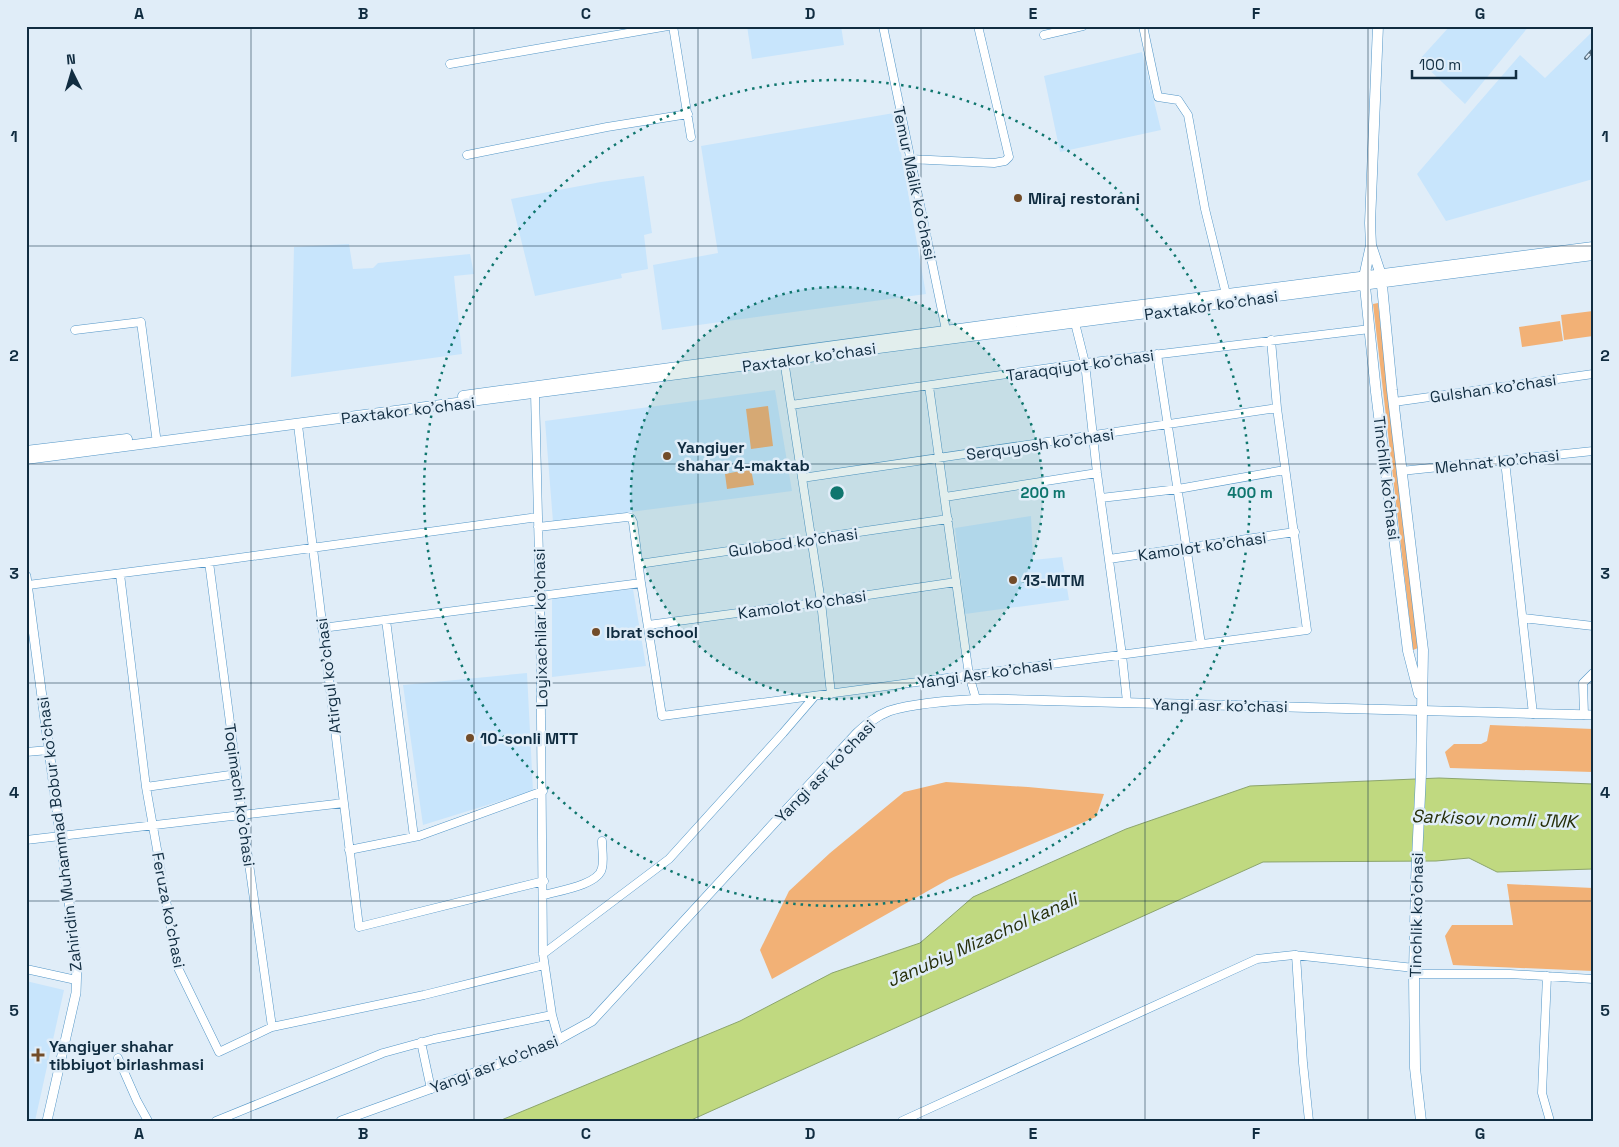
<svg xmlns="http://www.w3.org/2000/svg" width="1619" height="1147" font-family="'Space Grotesk',sans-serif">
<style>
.built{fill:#c8e5fc}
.green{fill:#f2b176}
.water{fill:#c0d980;stroke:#8ca56d}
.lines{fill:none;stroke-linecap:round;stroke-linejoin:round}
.minor-casing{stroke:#5396c7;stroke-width:9}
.tertiary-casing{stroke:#5396c7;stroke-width:10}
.secondary-casing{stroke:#5396c7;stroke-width:11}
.minor{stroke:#fff;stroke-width:8}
.tertiary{stroke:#fff;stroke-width:9}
.secondary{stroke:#fff;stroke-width:10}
.rail-casing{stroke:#566d7e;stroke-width:4}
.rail{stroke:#e0edf8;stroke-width:2;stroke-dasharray:5.5;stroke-linecap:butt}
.grid{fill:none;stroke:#112d41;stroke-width:1;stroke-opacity:0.55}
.ring{fill:none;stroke:#0f766e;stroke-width:2.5;stroke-dasharray:2.5 5}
.poi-dot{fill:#724c29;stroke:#e0edf8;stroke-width:2}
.labels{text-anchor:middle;stroke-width:5;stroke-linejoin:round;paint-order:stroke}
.street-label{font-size:16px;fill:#112d41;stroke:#e0edf8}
.poi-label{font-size:16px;font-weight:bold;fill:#112d41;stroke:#e0edf8;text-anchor:start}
.water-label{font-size:18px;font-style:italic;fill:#252e08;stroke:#e0edf8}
.centre{fill:#0f766e;stroke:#e0edf8;stroke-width:2.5}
.ring-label{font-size:15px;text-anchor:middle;font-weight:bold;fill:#0f766e;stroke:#e0edf8;stroke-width:5;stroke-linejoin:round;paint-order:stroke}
.neatline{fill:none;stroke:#112d41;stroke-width:2}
.grid-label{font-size:16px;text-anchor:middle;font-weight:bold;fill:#112d41}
</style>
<rect width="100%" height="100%" fill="#e0edf8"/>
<path class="built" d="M747 26H841L844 45 752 59Z
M1450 26H1529L1465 104 1419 60Z
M1593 31V179L1446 221 1417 174 1520 55 1545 78Z
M1142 52 1161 130 1060 152 1044 76Z
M894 113 926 294 662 330 653 265 718 253 701 146Z
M644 176 652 233 644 235 648 269 621 274 622 278 535 296 511 199 601 182Z
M349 244 353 269 373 268 378 263 470 254 474 274 454 276 462 354 291 377 294 247Z
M775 390 792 491 553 522 545 421Z
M1031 516 1033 560 1062 557 1069 600 965 614 955 528Z
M633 589 646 666 552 677V598Z
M527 673 533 791 423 825 403 685Z
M26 981 64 990 35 1121H26Z"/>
<path class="green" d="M1378 303 1418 648 1413 650 1373 304Z
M1593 311V336L1564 340 1561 315Z
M1560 321 1563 341 1522 347 1519 327Z
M768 406 773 446 751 449 746 409Z
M751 469 754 485 727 489 725 474Z
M1490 725 1593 729V772L1450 768 1445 752 1454 744H1481L1487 741Z
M946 782 1028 787 1104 794 1096 817 949 879 772 979 760 950 789 891 830 853 904 792Z
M1507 884 1593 888V971L1453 965 1445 936 1452 925H1513Z"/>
<path class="water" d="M1439 778 1593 784V869L1497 872 1469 858 1436 861 1263 862 689 1121H499L740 1021 832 973 920 943 973 897 1126 829 1250 786Z"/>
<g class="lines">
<g class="minor-casing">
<path id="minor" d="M673 26 691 137
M883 26 947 335
M1143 26 1158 97 1178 100 1188 115 1205 209 1226 294
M1044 35 1083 26
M450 64 668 26
M467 155 607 127 688 114
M909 159 994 163 1005 161 1009 157 978 26
M1075 323 1085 363 1097 473 1122 655 1127 702
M75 330 141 322 156 436
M1157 354 1201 644
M784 360 821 602 831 694
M929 386 969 675 976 699
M535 393 540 600 543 954 552 1015 559 1040
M1394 402 1593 374
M791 405 1085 363 1370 329
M298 425 359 927 544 881
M1505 461 1533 714
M1401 471 1593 451
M802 478 1277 408
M945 497 1097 473
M1101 498 1178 489 1285 470
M538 527 627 517 631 518 633 522 641 583 662 716 1307 630 1277 408 1271 340
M1109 559 1295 532
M209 562 242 814 272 1027
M639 564 948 519
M120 574 146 787 178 968 219 1052 272 1027 424 995 544 965
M28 585 209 562 538 517
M540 596 641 583
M1523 618 1593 626
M386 620 414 837
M648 625 821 602 956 582
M322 628 540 600
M1584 715 1583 683 1593 673
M26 752 49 750
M146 787 237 774
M26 840 344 803
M349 850 419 836 543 791
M544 895C558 891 599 885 602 868 604 860 602 849 602 841
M543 954 669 859 783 733 814 697
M1296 955 1303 1063 1309 1121
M26 969 76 980
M1414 974H1510L1593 979
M1547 976 1542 1093 1550 1121
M421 1042 431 1089
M118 1058 137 1101 148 1121
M216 1121 383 1053 434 1039 552 1015
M902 1121 1257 959 1294 955 1414 968"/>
</g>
<g class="tertiary-casing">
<path id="tertiary" d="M26 576 77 962 76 993 47 1121
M341 1121 543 1048 592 1021 857 733C867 724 876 716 889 711 917 702 959 700 988 699L1593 715"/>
</g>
<g class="secondary-casing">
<path id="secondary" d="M1378 26 1370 223 1371 245 1364 277 1376 392 1408 651 1419 694
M1371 245 1381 275 1392 390 1423 650 1421 773 1416 881 1414 974 1415 1068 1421 1121
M463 396 1071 314 1593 247
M26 451 127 439
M26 459 1593 255"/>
</g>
<use href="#minor" class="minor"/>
<use href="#tertiary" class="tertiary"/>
<use href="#secondary" class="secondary"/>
<g class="rail-casing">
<path id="rail" d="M1586 58 1593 50"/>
</g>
<use href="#rail" class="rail"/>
</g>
<path class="grid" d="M251 26V1121M474 26V1121M698 26V1121M921 26V1121M1145 26V1121M1368 26V1121M26 246H1593M26 464H1593M26 683H1593M26 901H1593"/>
<circle cx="837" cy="493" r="206" fill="#0f766e" fill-opacity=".12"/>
<g class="ring">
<circle cx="837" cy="493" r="206"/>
<circle cx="837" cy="493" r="413"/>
</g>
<g class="poi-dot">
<circle cx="1018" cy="198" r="5"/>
<circle cx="667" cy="456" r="5"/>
<circle cx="1013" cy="580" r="5"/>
<circle cx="596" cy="632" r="5"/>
<circle cx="470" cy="738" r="5"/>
<path d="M35.5 1047.5h5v5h5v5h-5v5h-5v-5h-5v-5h5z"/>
</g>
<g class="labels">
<g class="street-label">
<text transform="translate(915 183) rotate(78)" y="6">Temur Malik ko'chasi</text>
<text transform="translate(1211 305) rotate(-8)" y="6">Paxtakor ko'chasi</text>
<text transform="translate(809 357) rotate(-8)" y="6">Paxtakor ko'chasi</text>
<text transform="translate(1080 365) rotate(-8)" y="6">Taraqqiyot ko'chasi</text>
<text transform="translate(1493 388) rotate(-8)" y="6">Gulshan ko'chasi</text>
<text transform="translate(408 410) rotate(-7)" y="6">Paxtakor ko'chasi</text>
<text transform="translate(1040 444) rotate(-8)" y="6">Serquyosh ko'chasi</text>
<text transform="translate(1497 461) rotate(-6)" y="6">Mehnat ko'chasi</text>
<text transform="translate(1387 478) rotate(83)" y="6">Tinchlik ko'chasi</text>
<text transform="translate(793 542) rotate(-8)" y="6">Gulobod ko'chasi</text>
<text transform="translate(1202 546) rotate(-8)" y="6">Kamolot ko'chasi</text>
<text transform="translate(802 604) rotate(-8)" y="6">Kamolot ko'chasi</text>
<text transform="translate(540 628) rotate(-91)" y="6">Loyixachilar ko'chasi</text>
<text transform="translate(985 673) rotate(-8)" y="6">Yangi Asr ko'chasi</text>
<text transform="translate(328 676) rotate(-97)" y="6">Atirgul ko'chasi</text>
<text transform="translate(1220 705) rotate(1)" y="6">Yangi asr ko'chasi</text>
<text transform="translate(825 771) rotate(-46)" y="6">Yangi asr ko'chasi</text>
<text transform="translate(240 795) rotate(82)" y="6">Toqimachi ko'chasi</text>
<text transform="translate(59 834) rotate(-97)" y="6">Zahiridin Muhammad Bobur ko'chasi</text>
<text transform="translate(169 910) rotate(79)" y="6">Feruza ko'chasi</text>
<text transform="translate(1416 915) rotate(-89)" y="6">Tinchlik ko'chasi</text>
<text transform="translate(494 1064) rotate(-21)" y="6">Yangi asr ko'chasi</text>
</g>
<g class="poi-label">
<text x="1028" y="204">Miraj restorani</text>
<text x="677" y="453">Yangiyer<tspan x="677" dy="18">shahar 4-maktab</tspan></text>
<text x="1023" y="586">13-MTM</text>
<text x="606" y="638">Ibrat school</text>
<text x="480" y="744">10-sonli MTT</text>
<text x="49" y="1052">Yangiyer shahar<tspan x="49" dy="18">tibbiyot birlashmasi</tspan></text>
</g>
<g class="water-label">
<text transform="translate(1494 819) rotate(2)" y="6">Sarkisov nomli JMK</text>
<text transform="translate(982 940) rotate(-24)" y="6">Janubiy Mizachol kanali</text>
</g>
</g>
<circle cx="837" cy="493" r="8" class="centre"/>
<g class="ring-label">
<text x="1043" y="498">200 m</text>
<text x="1250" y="498">400 m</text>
</g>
<rect width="1619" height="1147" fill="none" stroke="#e0edf8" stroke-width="55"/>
<g transform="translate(72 72) rotate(355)" stroke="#e0edf8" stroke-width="4" paint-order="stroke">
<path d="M0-4L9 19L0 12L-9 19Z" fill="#112d41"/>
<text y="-8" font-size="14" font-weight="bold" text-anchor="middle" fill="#112d41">N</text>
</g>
<path d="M1412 70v8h104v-8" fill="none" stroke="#112d41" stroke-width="2.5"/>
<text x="1419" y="70" font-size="15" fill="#112d41" stroke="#e0edf8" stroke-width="4" paint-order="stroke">100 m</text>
<rect x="28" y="28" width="1564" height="1092" class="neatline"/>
<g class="grid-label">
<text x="139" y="19">A</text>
<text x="363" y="19">B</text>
<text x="586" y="19">C</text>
<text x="810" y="19">D</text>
<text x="1033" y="19">E</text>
<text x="1256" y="19">F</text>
<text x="1480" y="19">G</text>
<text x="14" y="142">1</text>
<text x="1605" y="142">1</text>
<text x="14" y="361">2</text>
<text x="1605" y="361">2</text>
<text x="14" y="579">3</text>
<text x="1605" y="579">3</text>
<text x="14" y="798">4</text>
<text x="1605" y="798">4</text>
<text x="14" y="1016">5</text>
<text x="1605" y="1016">5</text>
<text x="139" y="1139">A</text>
<text x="363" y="1139">B</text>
<text x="586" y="1139">C</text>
<text x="810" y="1139">D</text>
<text x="1033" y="1139">E</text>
<text x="1256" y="1139">F</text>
<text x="1480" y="1139">G</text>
</g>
</svg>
